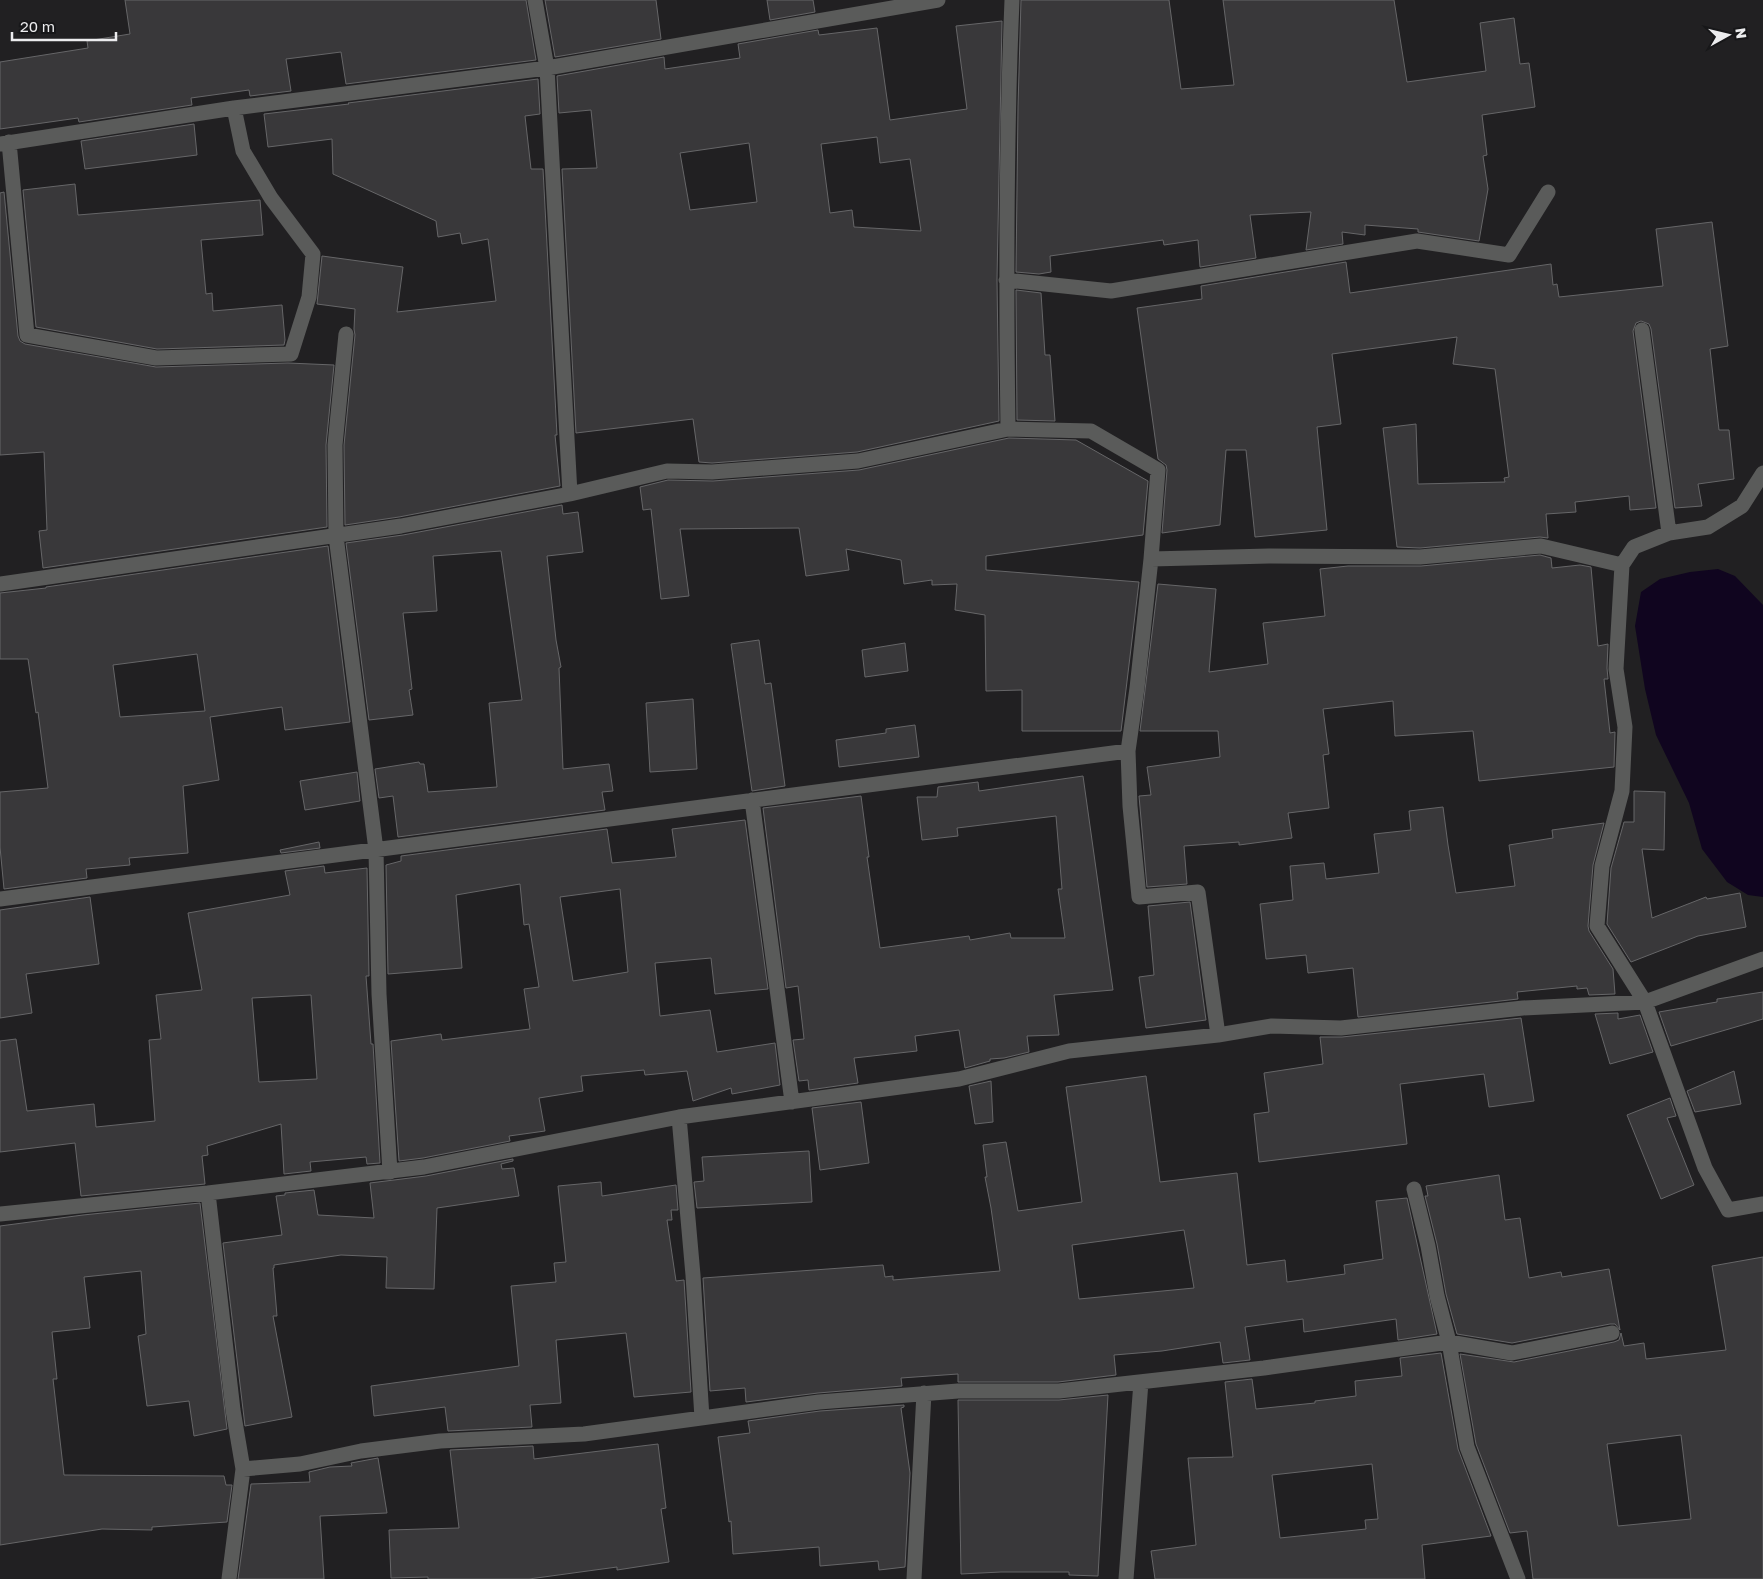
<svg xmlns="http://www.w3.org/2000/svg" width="1763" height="1579" font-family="'Golos Text',sans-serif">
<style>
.water{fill:#10051f}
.building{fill:#39383a;stroke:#666668;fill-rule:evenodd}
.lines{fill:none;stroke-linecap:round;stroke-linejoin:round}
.street{stroke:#5a5b5a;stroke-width:15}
</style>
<rect width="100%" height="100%" fill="#212022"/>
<path class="water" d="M1718 569 1735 576 1763 605V897L1748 895 1727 882 1702 849 1689 803 1656 735 1645 689 1635 626 1641 592 1660 579 1690 572Z"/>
<path class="building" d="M125 0H526L536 60 346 84 341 52 286 59 291 91 250 96 249 90 191 98 192 105 79 122 78 118 0 129V62L88 48 87 41 130 34Z
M545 0H656L661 39 555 57Z
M767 0H813L815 12 770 20Z
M1021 0H1169L1181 89 1234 85 1223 0H1394L1407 82 1486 71 1480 23 1514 18 1520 64 1529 63 1535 107 1482 115 1487 155 1483 156 1488 189 1479 241 1418 232V229L1365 225V235L1342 232 1343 244 1306 250 1311 212 1250 215 1256 258 1200 267 1198 240 1164 245 1163 240 1050 256 1051 272 1039 274 1016 272 1018 107Z
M1002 21 997 280 999 421 857 452 712 463 699 462 693 419 576 433 562 169 597 168 591 110 559 113 557 76 664 57 665 69 740 58 738 44 818 30 819 35 877 28 890 120 967 109 956 26ZM877 137 880 163 910 159 921 231 854 227 852 210 830 213 821 144ZM749 143 757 202 690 210 680 153Z
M538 79 540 114 525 116 531 169H543L557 435H555L560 486 399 517 345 525 344 445 355 335 354 329 355 309 317 304 322 256 403 267 397 312 496 301 488 239 462 244 460 233 438 237 436 221 333 174 332 139 268 147 264 114 349 104 348 103Z
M194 124 197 155 85 169 81 141Z
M75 184 78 215 260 200 263 235 201 240 206 294 212 293 213 311 282 305 285 340 284 345 157 349 36 327 23 190Z
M4 192 18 336 20 341 25 344 156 367 288 363 334 365 326 445 327 527 43 568 39 531 47 530 44 452 0 455V193Z
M1712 222 1728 346 1710 349 1719 430H1729L1734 479 1698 484 1702 506 1675 508 1651 329 1649 324 1641 321 1636 323 1633 331 1656 508 1630 510 1629 496 1575 502 1576 512 1546 514 1548 538 1540 537 1420 548 1397 547 1383 428 1416 424 1418 484 1505 482 1504 478 1509 477 1495 369 1453 364 1457 337 1332 354 1341 424 1317 427 1327 530 1255 537 1246 450H1226L1220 525 1162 533 1167 470 1166 465 1158 459 1137 308 1202 299 1201 286 1346 262 1350 293 1551 264 1553 285 1557 284 1559 297 1663 286 1656 229Z
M1016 290 1041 293 1045 355H1050L1055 421 1017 420Z
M1009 438 1076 440 1148 481 1143 535 986 556V570L1139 582 1121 731H1022V690L986 691 985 615 955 610 957 584 932 585V580L904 584 901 560 846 549 849 570 806 576 799 528 680 529 689 596 661 599 651 509 643 510 640 487 668 480 713 481 859 470Z
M562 505 563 514 578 512 583 552 547 556 556 640 561 667 559 668 563 769 609 764 613 791 602 792 605 810 398 837 393 796 379 798 375 769 419 762 420 764H424L428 792 497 787 489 703 522 700 501 551 433 556 437 611 403 613 412 689 409 690 413 715 369 720 346 543 403 535Z
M328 546 350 722 285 730 282 707 210 717 219 780 183 786 188 853 129 858 130 865 86 869 87 878 4 889 0 847V792L48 788 38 712 36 713 28 659H0V593L46 588V587ZM197 654 205 711 120 717 113 665Z
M1540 555 1551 558 1552 568 1580 565 1591 567 1598 646 1608 644 1607 668 1608 679H1604L1610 733 1615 732 1614 767 1479 781 1473 731 1395 736 1393 701 1323 709 1329 754 1323 755 1329 808 1288 813 1292 838 1239 845V842L1184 846 1187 884 1147 887 1139 796 1151 795 1147 767 1220 757 1218 731H1140L1158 584 1216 589 1209 672 1268 664 1263 623 1325 616 1320 569 1348 566H1421Z
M759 640 765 684 771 683 785 786 752 791 731 644Z
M905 643 908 671 865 677 862 650Z
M693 699 697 769 650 772 646 703Z
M915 725 919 757 839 767 836 740 886 733V729Z
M357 772 360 801 305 810 300 781Z
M1083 776 1113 990 1054 995 1059 1035 1027 1036 1029 1052 1004 1058 990 1059V1061L965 1068 959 1030 915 1036 917 1051 854 1058 858 1083 809 1090 808 1080 799 1081 793 1040 804 1039 798 986 786 988 763 808 861 796 869 857H867L880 948 969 936 970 940 1010 933 1011 938H1065L1058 889H1062L1056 816 957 828 958 836 922 840 917 797H937L938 787 978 782 979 791Z
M1634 791 1665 792 1664 850 1642 849 1652 918 1706 897 1707 899 1740 893 1746 927 1698 936 1631 962 1607 924 1611 868 1624 822H1634Z
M1443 807 1448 845 1456 893 1515 886 1509 845 1553 838 1552 830 1604 823 1593 865 1588 926 1589 931 1613 969 1615 994 1589 995 1587 988 1577 989V986L1517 992 1518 999 1358 1017 1353 968 1308 973 1306 955 1266 959 1260 904 1293 900 1290 866 1324 863 1326 879 1379 873 1374 834 1411 830 1409 811Z
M745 820 768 989 715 994 711 958 655 963 660 1016 710 1010 717 1052 775 1043 780 1085 732 1094 731 1088 693 1101 687 1071 645 1075 644 1070 581 1076 583 1091 539 1098 545 1131 509 1136 510 1141 423 1158 399 1161 391 1041 441 1034 442 1040 530 1029 524 989 539 987 529 924 524 925 520 884 456 895 462 968 388 974 386 865 401 861V856L607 829 612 863 676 857 672 829ZM620 889 628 972 573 981 560 897Z
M319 842 320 848 281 853 280 850Z
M324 866 325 873 367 868 369 976H366L371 1044H373L380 1163 367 1164 366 1157 310 1162 311 1171 284 1174 281 1124 207 1146 208 1155 202 1156 205 1184 81 1196 75 1143 0 1152V1041L16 1039 27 1111 94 1104 96 1127 155 1121 149 1040 161 1039 156 995 202 990 188 913 290 895 285 871ZM311 995 317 1079 259 1082 252 998Z
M90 897 99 964 26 974 32 1013 0 1018V910Z
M1190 902 1206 1020 1146 1028 1139 977 1154 975 1148 906Z
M1763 992V1019L1671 1046 1659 1012 1717 1002V999Z
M1618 1013V1019L1640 1015 1653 1052 1610 1064 1595 1014Z
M1521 1018 1534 1101 1489 1107 1484 1074 1400 1084 1407 1144 1259 1162 1254 1114 1269 1112 1264 1073 1323 1064 1320 1037H1342Z
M1734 1071 1741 1104 1695 1112 1687 1091Z
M1146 1076 1160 1182 1237 1173 1247 1265 1285 1260 1287 1282 1345 1274 1344 1265 1383 1259 1376 1201 1407 1198 1437 1334 1398 1340 1396 1319 1304 1332 1303 1319 1245 1327 1250 1360 1223 1363 1220 1342 1162 1351 1114 1355 1116 1375 1058 1382H958V1374L901 1378 902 1386 818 1393 746 1402 745 1388 710 1391 703 1278 883 1265 885 1277 893 1276V1280L1000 1271 991 1208 985 1177H987L983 1145 1006 1142 1018 1211 1082 1202 1066 1087ZM1184 1230 1194 1288 1079 1299 1072 1245Z
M991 1081 993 1122 975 1124 969 1086Z
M1670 1098 1676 1116 1667 1118 1694 1185 1661 1199 1627 1115Z
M861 1102 869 1163 820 1170 812 1108Z
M809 1151 812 1202 697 1208 694 1182 704 1181 702 1157Z
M513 1159V1161L501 1164 502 1169 514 1168 519 1196 437 1208 434 1289 386 1288 387 1257 341 1255 274 1265V1268H273L277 1316H273L292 1417 245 1426 223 1243 282 1235 276 1196 285 1195V1193L314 1190 318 1215 374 1218 370 1183 426 1176Z
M1499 1175 1505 1220 1520 1218 1529 1278 1561 1272 1562 1277 1609 1269 1620 1330 1615 1324H1610L1512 1343 1457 1334 1446 1294 1437 1244 1425 1196H1428L1426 1186Z
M601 1182 602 1196 676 1185 678 1210H671L672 1220H667L676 1281 684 1280 691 1392 634 1397 626 1333 556 1340 561 1403 530 1405 532 1427 448 1431 445 1407 374 1416 371 1386 519 1366 511 1286 556 1282 554 1263 566 1262 558 1186Z
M200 1203 227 1429 194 1436 189 1401 147 1406 138 1336 146 1334 141 1271 84 1277 90 1328 52 1332 57 1379H53L64 1475 224 1476 226 1485H232L227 1522 152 1527V1530L102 1529 0 1545V1226L83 1215Z
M1763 1257V1579H1533L1527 1531 1510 1533 1476 1444 1460 1354 1514 1362 1614 1342 1619 1340 1621 1333 1624 1346 1644 1343 1646 1359 1726 1350 1712 1266ZM1681 1435 1691 1519 1618 1526 1607 1444Z
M1441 1353 1458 1449 1491 1536 1422 1545 1425 1579H1155L1151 1551 1196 1545 1188 1458 1233 1457 1225 1382 1252 1379 1256 1409 1315 1403V1401L1356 1396 1355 1381 1402 1376 1400 1358ZM1372 1464 1378 1519 1365 1520 1366 1529 1280 1538 1272 1475Z
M1108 1395 1098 1576 1069 1575V1572H1001L961 1574 958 1400H1059Z
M904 1405V1407L901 1408 910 1473 905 1567 879 1570 878 1561 820 1566 819 1547 733 1554 731 1521 729 1522 718 1437 750 1433 748 1421 820 1411Z
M658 1444 666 1508 661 1509 669 1562 617 1570V1567L529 1579H428V1577L391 1578 389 1530 459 1528 450 1450 533 1446 534 1459Z
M378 1458 387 1513 320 1516 324 1579H238L251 1484 310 1482 309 1472 330 1467 352 1466 351 1463Z"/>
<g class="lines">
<path class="street" d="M535 0 547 68 570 494
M9 142 27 335 156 358 291 354 309 297 313 254 271 198 243 151 234 108
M0 144 234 108 547 68 938 0
M1006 280 1111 291 1417 241 1509 255 1548 192
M1642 330 1669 533
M346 334 335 445 336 536 376 850 379 994 390 1172
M1008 429C1006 286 1006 143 1012 0
M1622 565 1616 669 1625 727 1622 791 1602 866 1597 926 1645 1002 1705 1168 1728 1210 1763 1204
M0 584 401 526 570 494 667 471 712 472 858 461 1008 429 1091 431 1158 470 1151 559
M752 800 792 1102
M0 899 1128 751
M1218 1035 1198 892 1139 897 1130 806 1128 751 1137 688 1151 559 1269 556 1420 557 1541 546 1622 565 1634 547 1669 533 1708 527 1742 506 1763 473
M679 1117 693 1275 702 1418
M1414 1189 1428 1246 1437 1296 1449 1342 1467 1447 1518 1579
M208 1193 233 1410 243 1469 229 1579
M0 1214 208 1193 424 1167 679 1117 959 1079 1069 1051 1218 1035 1272 1026 1341 1028 1523 1008 1645 1002 1763 959
M243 1469 300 1464 361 1451 440 1441 584 1434 819 1402 958 1391H1059L1264 1368 1449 1342 1512 1353 1612 1333
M914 1579 924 1393
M1126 1579 1141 1382"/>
</g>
<g transform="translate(1728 35) rotate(82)" stroke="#171719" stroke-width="4" paint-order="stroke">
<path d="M0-4L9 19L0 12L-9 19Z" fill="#ececee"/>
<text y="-8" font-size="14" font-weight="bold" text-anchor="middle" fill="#ececee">N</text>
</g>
<path d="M12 32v8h104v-8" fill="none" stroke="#ececee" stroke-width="2.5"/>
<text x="20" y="32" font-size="15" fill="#ececee" stroke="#171719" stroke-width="4" paint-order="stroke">20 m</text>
</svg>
